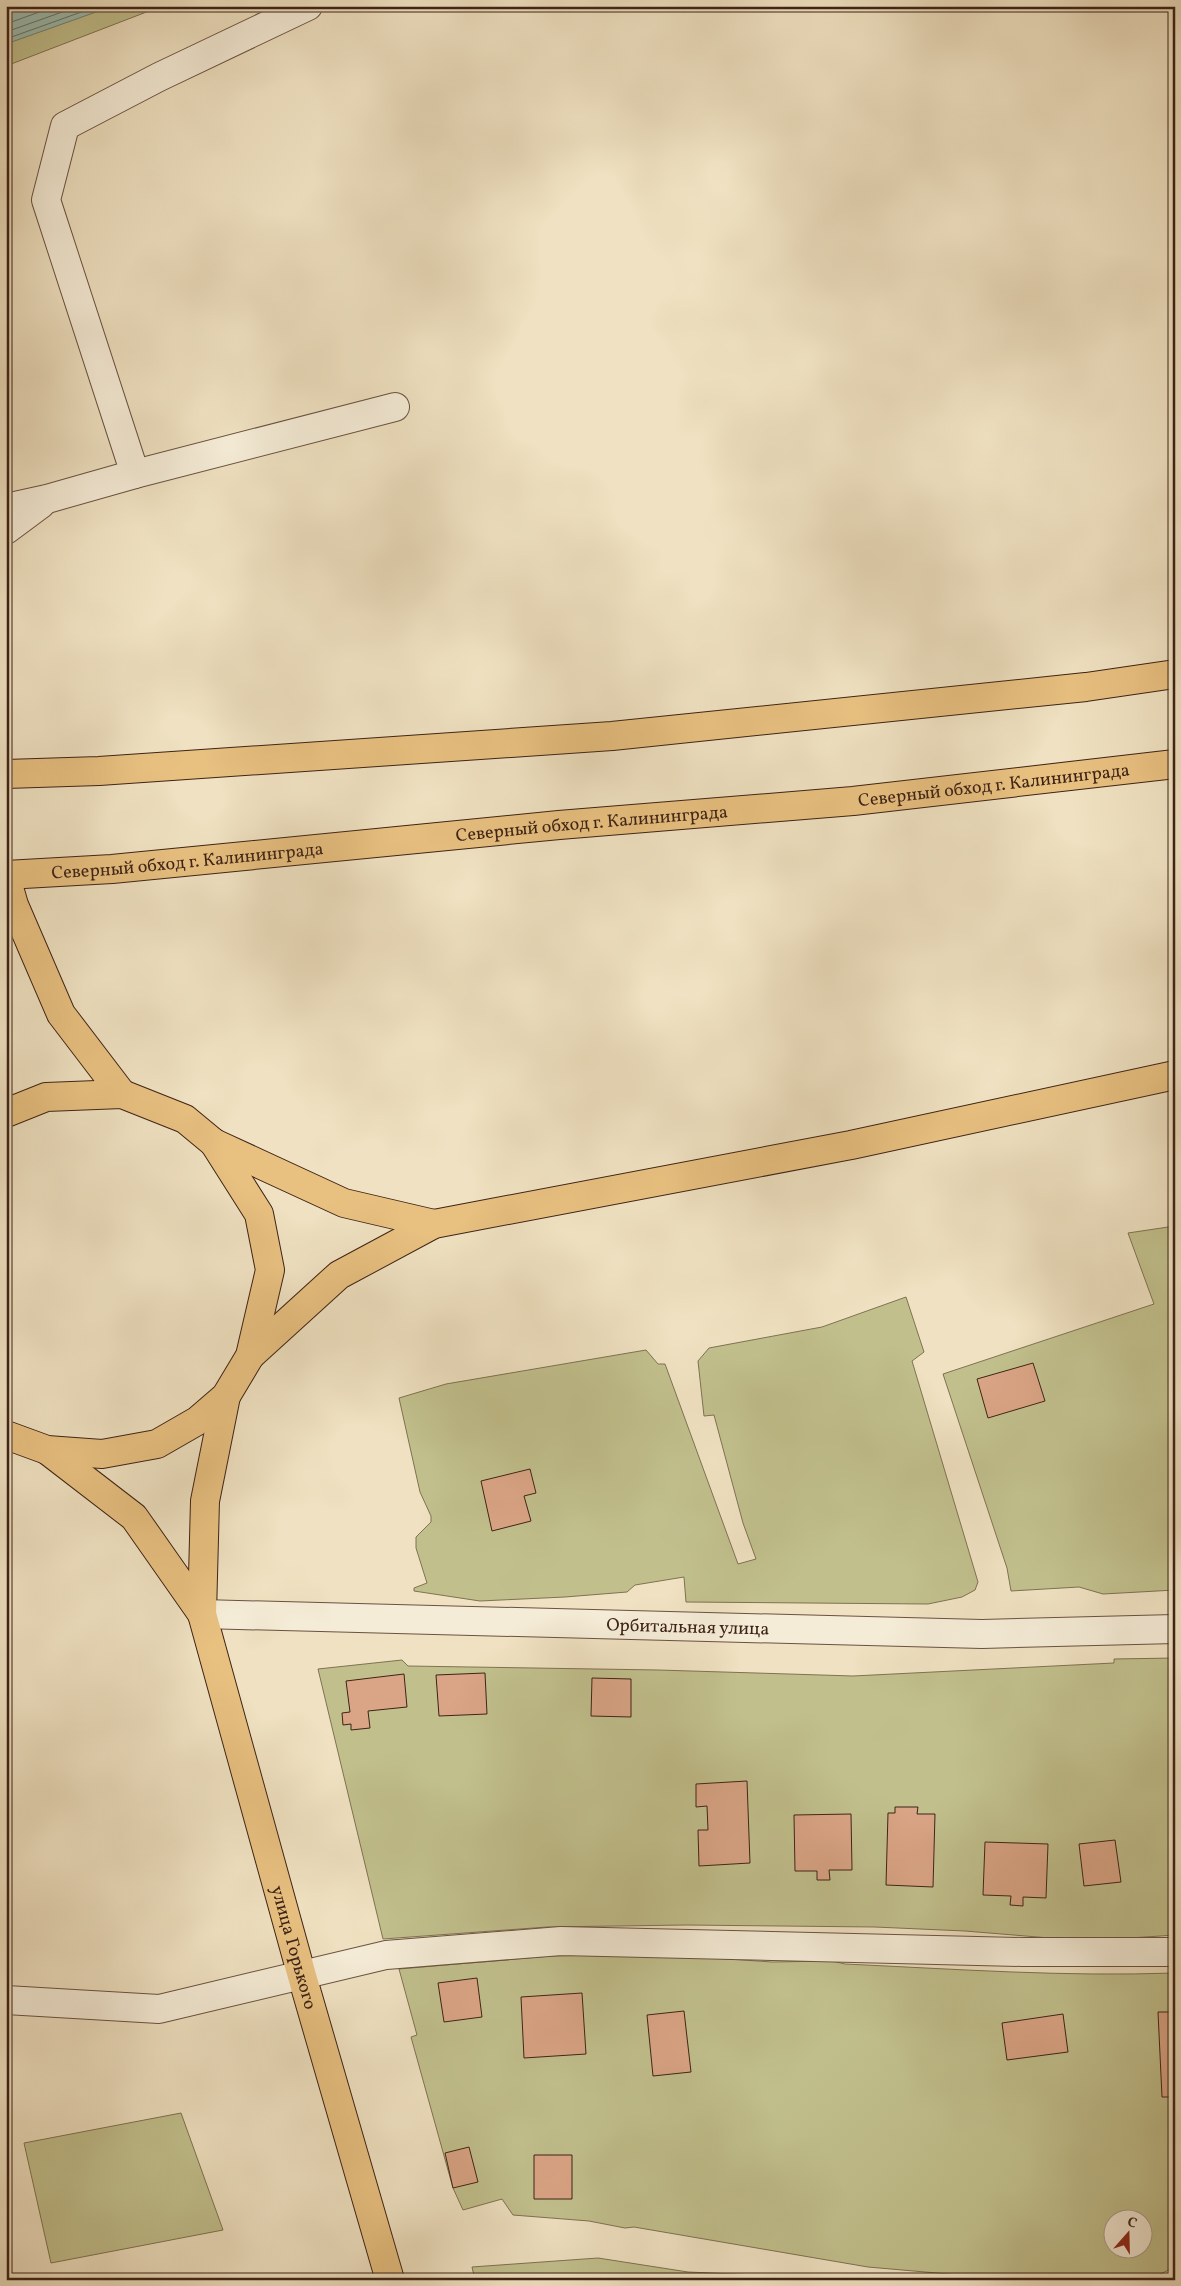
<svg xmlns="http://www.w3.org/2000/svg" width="1181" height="2286" font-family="Vollkorn,serif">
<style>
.green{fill:#c1c08d;stroke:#7f7252;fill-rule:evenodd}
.water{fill:#9abeb2;stroke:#758074}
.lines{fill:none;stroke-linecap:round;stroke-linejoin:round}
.shore{stroke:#6c7064;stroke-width:1}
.building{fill:#daa586;stroke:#3d2316}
.minor-casing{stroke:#6a5241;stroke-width:30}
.major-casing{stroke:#3d2316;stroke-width:30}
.highway-casing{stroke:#3d2316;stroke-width:30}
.minor{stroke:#f5ecd7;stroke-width:28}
.major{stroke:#e8c080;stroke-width:28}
.highway{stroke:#e8c080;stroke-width:28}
.labels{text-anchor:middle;stroke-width:4;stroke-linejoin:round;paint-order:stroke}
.street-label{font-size:18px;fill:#3d2316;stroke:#f5ecd7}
</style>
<rect width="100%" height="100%" fill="#efe1c1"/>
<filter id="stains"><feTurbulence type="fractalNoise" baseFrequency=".004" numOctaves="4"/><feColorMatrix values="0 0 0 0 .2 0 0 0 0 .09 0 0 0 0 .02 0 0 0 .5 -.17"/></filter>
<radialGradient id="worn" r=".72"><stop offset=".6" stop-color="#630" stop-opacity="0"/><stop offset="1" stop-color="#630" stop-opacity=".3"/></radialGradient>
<path class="green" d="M6 6H162L6 66Z
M1175 1226V1590L1103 1594 1079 1587 1011 1591 1007 1568 943 1374 1154 1304 1128 1233Z
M906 1297 924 1352 912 1361 978 1582 975 1590 962 1597 928 1604 686 1602 684 1577 635 1585 627 1592 565 1597 480 1601 414 1591V1588L427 1583 416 1548V1537L431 1522V1516L420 1492 399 1398 446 1384 646 1350 658 1364H665L738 1564 756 1559 743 1523 714 1415 704 1416 698 1361 709 1348 822 1327Z
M1175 1658V1935L1086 1941 965 1931 875 1927 686 1925 547 1927 383 1939 318 1669 402 1660 408 1666 658 1670 853 1676 1114 1663V1659Z
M604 1955 699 1957 772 1962 832 1961 845 1964C954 1969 1065 1977 1175 1973V2267L1156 2276 1005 2279 868 2267 634 2227 625 2228 589 2221 513 2215 502 2199 463 2210 453 2188 411 2037 417 2035 399 1969 551 1956ZM1114 2218H1144V2248H1114Z
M181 2113 223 2230 51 2263 24 2143Z
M598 2258 688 2272 758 2275 760 2280H475L472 2267Z"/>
<path class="water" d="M6 6H113L6 44Z"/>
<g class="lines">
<path class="shore" d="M6 24 56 6
M6 32 79 6
M6 39 98 6"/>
</g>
<path class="building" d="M1033 1363 1045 1401 988 1418 977 1379Z
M530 1469 536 1493 524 1496 531 1521 492 1531 481 1481Z
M485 1673 487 1714 439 1716 436 1675Z
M404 1674 407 1707 368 1711 370 1728 351 1730V1724L343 1725 342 1713 350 1712 346 1681Z
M592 1678 631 1679V1717L591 1716Z
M747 1781 750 1863 699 1866 698 1830H708L707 1806 696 1807V1784Z
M895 1807H918L917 1814H935L933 1887 886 1885 888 1813H895Z
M851 1814 852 1870H829L830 1880H817V1871H795L794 1815Z
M1115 1840 1121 1882 1084 1886 1079 1844Z
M985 1842 1048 1844 1046 1898 1023 1897V1906L1010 1905 1011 1896 983 1895Z
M477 1978 482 2017 444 2022 438 1983Z
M582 1993 586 2054 524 2058 521 1997Z
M684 2011 691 2072 653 2076 647 2015Z
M1158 2012H1175V2097H1162Z
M1063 2014 1068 2052 1007 2060 1002 2023Z
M469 2147 478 2182 453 2188 445 2153Z
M534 2155H572V2199H534Z"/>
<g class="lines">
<g class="minor-casing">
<g id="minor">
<path d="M135 474 46 200 65 126 159 77 308 6"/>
<path d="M6 508 47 499 135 474 395 407"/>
<path d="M6 530 41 504"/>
<path id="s1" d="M202 1614 982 1634 1175 1629"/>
<path d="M6 2000 159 2009 386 1955 561 1941 1023 1952H1175"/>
</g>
</g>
<g class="major-casing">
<g id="major">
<path d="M6 877 14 905 61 1014 122 1094"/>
<path d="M6 1113 46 1097 122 1094 185 1119 214 1143 344 1203 434 1224"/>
<path d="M250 1356 339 1275 434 1224 851 1145 1175 1075"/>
<path id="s2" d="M226 1396 205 1501 202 1614 302 1976 390 2280"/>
<path d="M6 1435 47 1450 102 1454 157 1444 197 1421 226 1396 250 1356 270 1270 259 1214 214 1143"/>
<path d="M47 1450 134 1517 202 1614"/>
</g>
</g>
<g class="highway-casing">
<g id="highway">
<path d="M6 774 99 771 612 736 1086 687 1175 674"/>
<path id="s3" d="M6 875 112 869 559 825 853 801 1175 764"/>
</g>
</g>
<use href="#minor" class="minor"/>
<use href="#major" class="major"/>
<use href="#highway" class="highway"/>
</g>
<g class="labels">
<g class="street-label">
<text dy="6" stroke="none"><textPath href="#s3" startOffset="992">Северный обход г. Калининграда</textPath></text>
<text dy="6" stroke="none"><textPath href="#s3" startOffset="588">Северный обход г. Калининграда</textPath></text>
<text dy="6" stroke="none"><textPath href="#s3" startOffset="182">Северный обход г. Калининграда</textPath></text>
<text dy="6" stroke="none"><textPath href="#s1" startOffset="486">Орбитальная улица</textPath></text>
<text dy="6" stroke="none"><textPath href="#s2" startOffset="566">улица Горького</textPath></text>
</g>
</g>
<rect width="1181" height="2286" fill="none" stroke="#efe1c1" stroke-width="25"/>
<rect x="8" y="8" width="1166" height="2271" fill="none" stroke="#3d2316" stroke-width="2.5"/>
<rect x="12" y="12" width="1156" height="2261" fill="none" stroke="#3d2316"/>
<g transform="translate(1128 2234) rotate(20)"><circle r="24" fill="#f5ecd7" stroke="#ab9c8a"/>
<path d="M0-4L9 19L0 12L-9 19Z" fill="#8f2418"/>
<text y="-8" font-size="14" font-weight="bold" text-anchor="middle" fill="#3d2316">С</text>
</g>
<rect width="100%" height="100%" filter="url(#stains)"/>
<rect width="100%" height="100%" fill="url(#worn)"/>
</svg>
